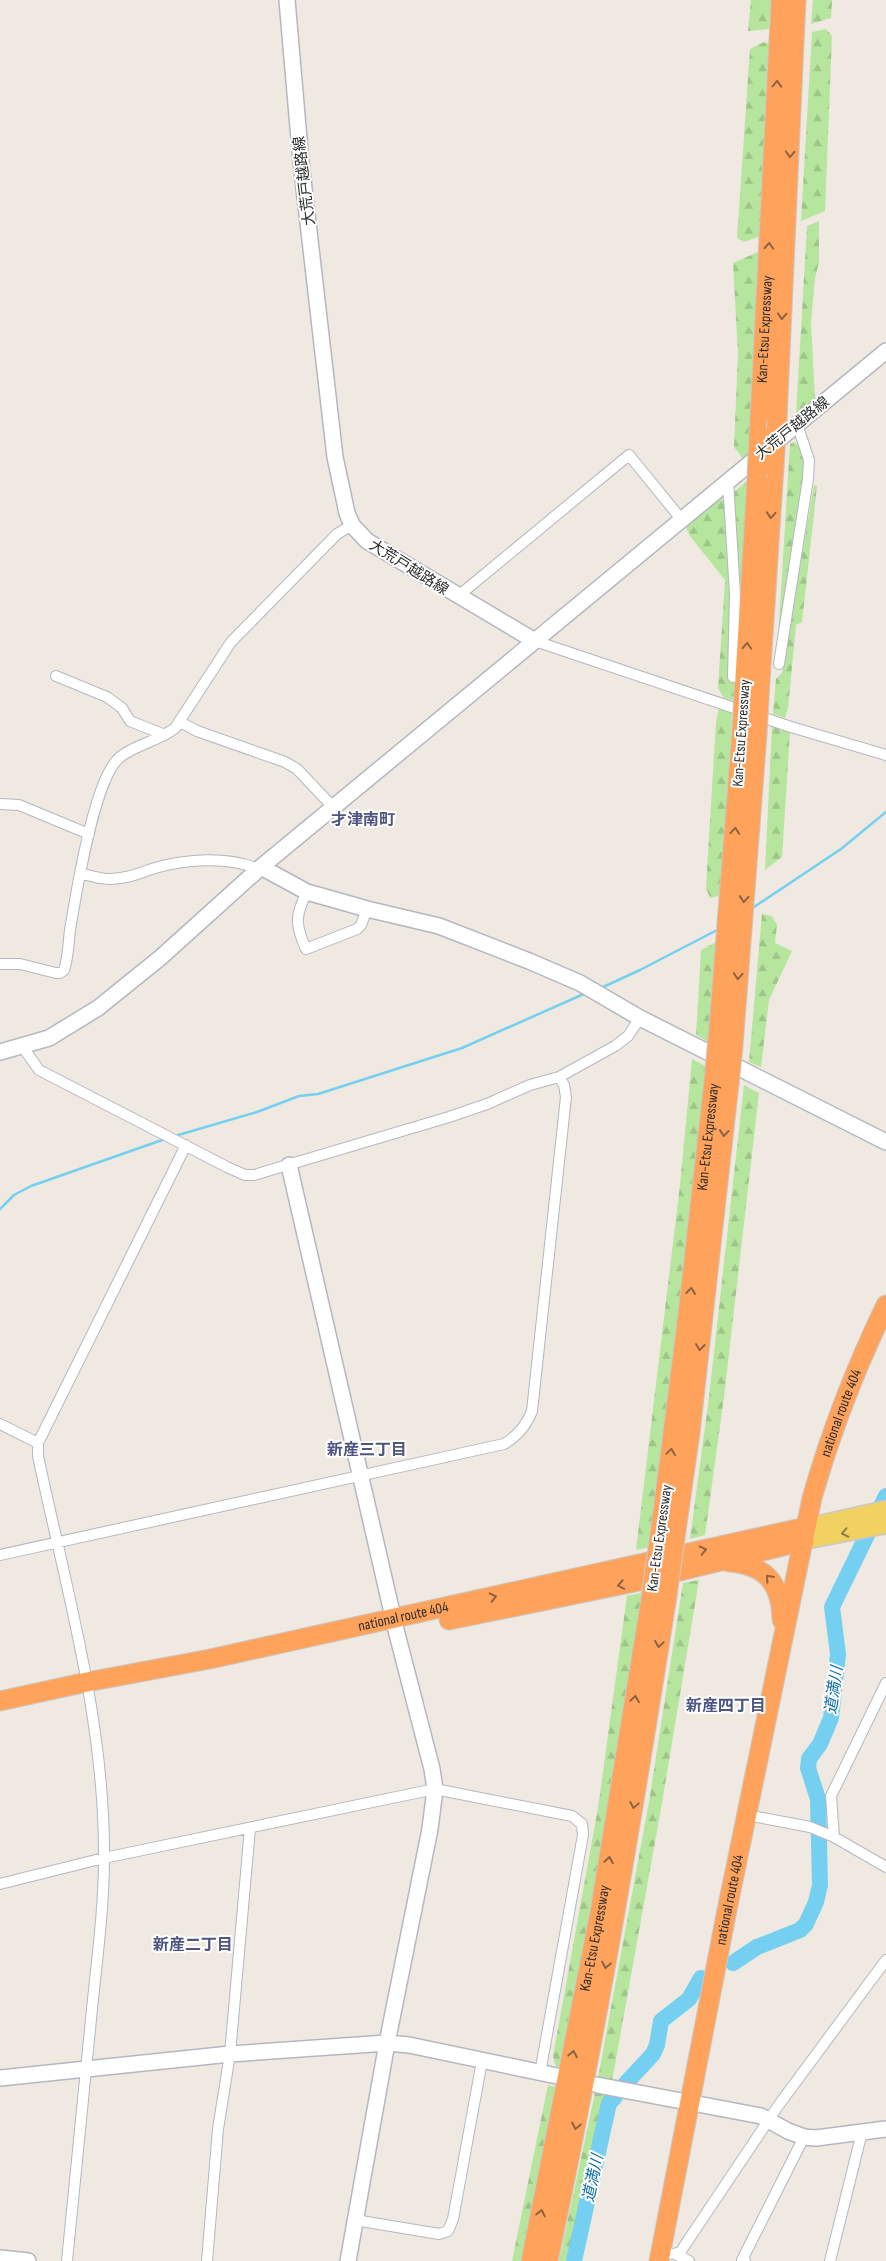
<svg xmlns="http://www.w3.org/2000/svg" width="886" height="2261" font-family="'Sofia Sans Condensed','Noto Sans JP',sans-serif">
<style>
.forest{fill:url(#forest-firs)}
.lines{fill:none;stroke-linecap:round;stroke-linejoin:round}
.stream{stroke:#75cff0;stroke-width:2.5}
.river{stroke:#75cff0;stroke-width:16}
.street-casing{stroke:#b4b7c1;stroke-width:12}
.secondary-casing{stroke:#b4b7c1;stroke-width:18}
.primary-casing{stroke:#c9c9c9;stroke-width:19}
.highway-casing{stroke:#c9c9c9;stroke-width:21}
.street{stroke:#fff;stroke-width:10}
.secondary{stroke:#fff;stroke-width:15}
.primary{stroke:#f2d163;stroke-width:16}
.highway{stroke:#ffa35c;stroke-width:19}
.highway-bridge-casing{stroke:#c9c9c9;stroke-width:21;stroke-linecap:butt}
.highway-bridge{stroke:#ffa35c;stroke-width:19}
.oneway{stroke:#8c6343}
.oneway2{stroke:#908048}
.labels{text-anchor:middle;stroke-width:4;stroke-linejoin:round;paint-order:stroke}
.street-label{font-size:15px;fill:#2e2e2e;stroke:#fff}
.neighbourhood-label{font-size:16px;font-weight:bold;fill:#4d5680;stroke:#fff}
.water-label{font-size:16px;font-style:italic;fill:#0d6fa3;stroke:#fff}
</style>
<defs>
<pattern id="forest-firs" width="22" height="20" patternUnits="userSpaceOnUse" patternTransform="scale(1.25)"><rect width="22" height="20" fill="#b6e59e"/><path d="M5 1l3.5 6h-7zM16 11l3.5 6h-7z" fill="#9dc588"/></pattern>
</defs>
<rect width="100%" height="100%" fill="#efe9e1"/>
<path class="forest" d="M751 0H771L769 29 748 31Z
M813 0H832L831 18 811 24Z
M826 29 832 36 825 211 801 221 812 32Z
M764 42 770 44 761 236 744 242 737 238 750 49Z
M819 221V262L815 278 811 322 815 400 796 415 807 226Z
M765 249 754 451 743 459 734 447 738 353 733 263Z
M794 442 802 448 806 464 778 640 790 444Z
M751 478 742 639 734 492Z
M814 485 817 486 802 622 796 625 788 708 785 718 773 714 776 679 782 673Z
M720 496 725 503 738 677 735 701 724 698 718 688 725 580 690 536 685 526Z
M719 708 732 711 725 894 710 898 706 888 716 722Z
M772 726 790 732 782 857 765 870Z
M762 914 771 916 777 924 775 943 792 951 769 1000 761 1067 749 1062Z
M720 940 711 1043 696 1035 701 950Z
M692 1059 709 1068 651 1547 636 1550 680 1185Z
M744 1085 759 1093 724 1397 705 1535 690 1539 709 1397Z
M699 1580 662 1803 612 2081 598 2078 649 1802 683 1583Z
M644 1592 612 1796 562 2070 555 2065 553 2056 598 1808 627 1596Z
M548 2085 558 2088 523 2261H512Z
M595 2093 608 2096 573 2261H559Z"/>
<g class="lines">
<path class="stream" d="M751 909 841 849 886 812
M601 988 640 970 719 929
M175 1136 257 1112 299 1096 318 1094 462 1048 586 993
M0 1209 14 1195 31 1186 165 1139"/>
<path class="river" d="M733 1963 757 1947 800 1930 806 1924 816 1902 820 1885 818 1799 808 1768 809 1759 820 1744 831 1718 838 1654 832 1607 886 1496
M626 2083 653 2054 657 2045 661 2021 689 1999 701 1978
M574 2261 609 2103 615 2097"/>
<g class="street-casing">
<path id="street" d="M728 481 735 594 733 677
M457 597 629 455 682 520
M535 641 791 727 886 755
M779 664 808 479 809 460 797 424
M56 676 107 697 122 708 130 721 165 735
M180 722 197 731 285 762 297 769 333 807
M0 804 19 805 89 834
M80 873C90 876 100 879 110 879 126 879 140 873 155 868 186 859 228 856 258 869
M307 892C295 915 295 925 306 949L357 929 361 925 367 909
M0 964H20L56 973H60L64 970C69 956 68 939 71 924 77 889 94 782 118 759 131 746 159 741 175 728L231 642 337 534 352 525
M22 1046 39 1070 227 1167 245 1175H254L449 1117 487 1104 530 1085 559 1077 615 1046 628 1036 640 1018
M0 1424 38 1443
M0 1555 504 1444C518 1436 526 1426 532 1411L566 1097 564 1085 559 1077
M747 1815 810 1827 834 1837 886 1867
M834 1837 831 1796 886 1683
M0 1884 104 1858 435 1789 572 1816 582 1824 583 1835 540 2073
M355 2220 439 2234 448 2231 453 2219 482 2061
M660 2253 675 2254 681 2251 778 2106 886 1960
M675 2254 689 2261
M67 2261C75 2177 84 2093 92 2009 97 1959 104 1908 104 1858 105 1721 66 1589 38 1456V1443L186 1145
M207 2261 218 2129 230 2054 250 1828
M745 2261 742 2260 804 2137
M830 2261 862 2132"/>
</g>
<g class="secondary-casing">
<path id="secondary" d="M287 0 301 162 335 457 347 513 352 525 367 541 535 641
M261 867 307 892 367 909 439 926 529 961 580 983 640 1018 886 1142
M0 1052 49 1038 98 1008 160 958 261 867 886 351
M289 1165 396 1630 432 1769 435 1789 430 1829 387 2043 348 2261
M0 2078 230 2054 387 2043 409 2045 557 2076
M597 2085 761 2116 788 2131 804 2137 816 2138 886 2129
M0 2258 28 2261"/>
</g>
<g class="primary-casing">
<path id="primary" d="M806 1527 886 1509
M804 1541 886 1525"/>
</g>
<g class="highway-casing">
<g id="highway">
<path d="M777 420 796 0"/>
<path id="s1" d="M759 435 781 0"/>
<path d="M744 694 757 477"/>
<path d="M759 698 774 467"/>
<path d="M718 1039 742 730"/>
<path d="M733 1046 757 735"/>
<path d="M676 1531 690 1433 729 1084"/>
<path id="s2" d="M660 1535 687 1322 714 1080"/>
<path d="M729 1562C766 1565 781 1583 782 1620"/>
<path d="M449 1620 630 1583 804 1541"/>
<path id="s3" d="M0 1701 87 1682 210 1659 806 1527"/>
<path id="s4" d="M531 2261 600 1912 651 1599"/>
<path d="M548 2261C595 2041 632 1819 667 1596"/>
<path id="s5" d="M659 2261 727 1910 812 1498C831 1431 856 1367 886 1305"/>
</g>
</g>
<use href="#street" class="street"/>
<use href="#secondary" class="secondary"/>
<use href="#primary" class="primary"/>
<use href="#highway" class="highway"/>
<g class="highway-bridge-casing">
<path id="highway-bridge" d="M774 467 777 420
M757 477 759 435
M742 730 744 694
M757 735 759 698
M714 1080 718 1039
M729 1084 733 1046
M667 1596 676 1531
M651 1599 660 1535"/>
</g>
<use href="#highway-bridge" class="highway-bridge"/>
</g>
<defs><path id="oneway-chevron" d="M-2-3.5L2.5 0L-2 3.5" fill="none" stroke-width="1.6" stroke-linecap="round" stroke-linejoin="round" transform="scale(1.25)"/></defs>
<g class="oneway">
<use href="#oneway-chevron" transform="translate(777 84) rotate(-88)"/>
<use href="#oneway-chevron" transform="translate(790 154) rotate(93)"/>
<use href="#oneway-chevron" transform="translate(769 246) rotate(-87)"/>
<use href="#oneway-chevron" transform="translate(782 316) rotate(93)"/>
<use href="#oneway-chevron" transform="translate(771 515) rotate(94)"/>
<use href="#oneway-chevron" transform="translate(747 646) rotate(-87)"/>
<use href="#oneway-chevron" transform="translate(735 831) rotate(-86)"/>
<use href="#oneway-chevron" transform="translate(744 899) rotate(95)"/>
<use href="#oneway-chevron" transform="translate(738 976) rotate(94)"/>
<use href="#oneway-chevron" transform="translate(724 1133) rotate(96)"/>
<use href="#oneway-chevron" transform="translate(691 1291) rotate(-83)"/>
<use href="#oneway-chevron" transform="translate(700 1347) rotate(97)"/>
<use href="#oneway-chevron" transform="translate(671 1452) rotate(-82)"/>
<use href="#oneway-chevron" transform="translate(703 1550) rotate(-13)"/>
<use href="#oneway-chevron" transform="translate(769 1578) rotate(-132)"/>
<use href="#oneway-chevron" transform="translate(621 1585) rotate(169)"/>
<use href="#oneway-chevron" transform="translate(493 1597) rotate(-13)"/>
<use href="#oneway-chevron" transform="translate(659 1644) rotate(99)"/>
<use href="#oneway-chevron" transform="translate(635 1699) rotate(-81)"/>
<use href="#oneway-chevron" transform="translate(634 1805) rotate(100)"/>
<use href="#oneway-chevron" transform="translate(609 1860) rotate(-80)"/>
<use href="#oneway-chevron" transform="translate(606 1965) rotate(101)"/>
<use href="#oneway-chevron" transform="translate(573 2054) rotate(-79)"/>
<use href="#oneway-chevron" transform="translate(576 2126) rotate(101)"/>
<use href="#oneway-chevron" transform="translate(541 2213) rotate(-78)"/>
</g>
<use class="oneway2" href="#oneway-chevron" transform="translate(845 1533) rotate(168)"/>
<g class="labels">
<g class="street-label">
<text transform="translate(304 181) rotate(-97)" y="5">大荒戸越路線</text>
<text dy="5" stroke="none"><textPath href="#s1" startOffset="106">Kan-Etsu Expressway</textPath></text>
<text transform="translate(792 428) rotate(-39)" y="5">大荒戸越路線</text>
<text transform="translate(409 567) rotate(32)" y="5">大荒戸越路線</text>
<text transform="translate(741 733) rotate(-86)" y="5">Kan-Etsu Expressway</text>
<text dy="5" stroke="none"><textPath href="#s2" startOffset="401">Kan-Etsu Expressway</textPath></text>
<text dy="5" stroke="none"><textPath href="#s5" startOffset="868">national route 404</textPath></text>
<text transform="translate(659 1538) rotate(-82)" y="5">Kan-Etsu Expressway</text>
<text dy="5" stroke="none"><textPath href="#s3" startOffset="412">national route 404</textPath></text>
<text dy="5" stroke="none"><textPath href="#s5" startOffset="368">national route 404</textPath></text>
<text dy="5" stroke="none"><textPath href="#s4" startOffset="329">Kan-Etsu Expressway</textPath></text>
</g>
<g class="neighbourhood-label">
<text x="363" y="825">才津南町</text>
<text x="367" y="1455">新産三丁目</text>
<text x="726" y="1711">新産四丁目</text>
<text x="193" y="1950">新産二丁目</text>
</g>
<g class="water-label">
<text transform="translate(833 1690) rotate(-82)" y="6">道満川</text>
<text transform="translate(592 2178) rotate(-78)" y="6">道満川</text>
</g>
</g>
</svg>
